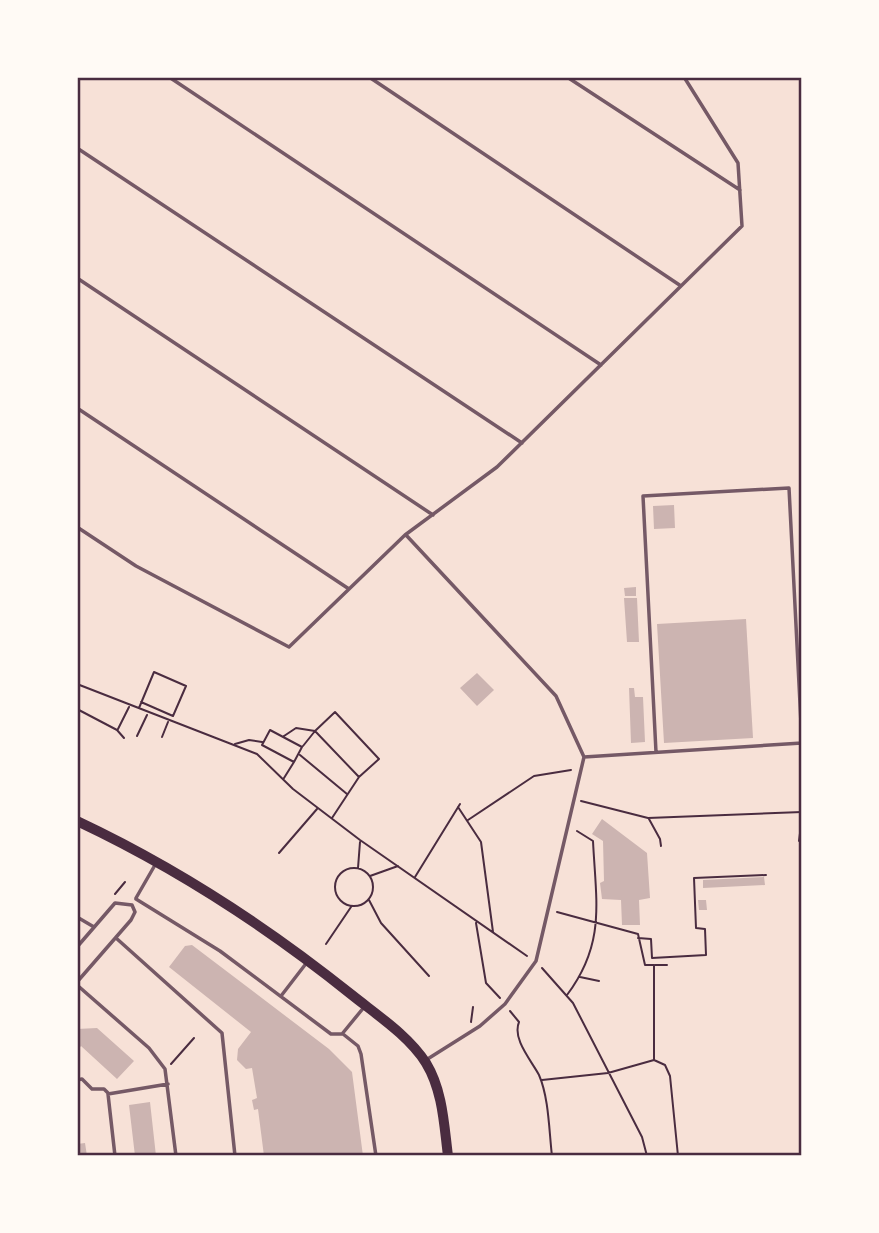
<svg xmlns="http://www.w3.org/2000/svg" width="879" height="1233" font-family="Helvetica,sans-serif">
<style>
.building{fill:#ccb4b1}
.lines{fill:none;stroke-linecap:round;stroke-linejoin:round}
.path{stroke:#4a2c40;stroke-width:2}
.service{stroke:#755966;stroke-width:3.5}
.secondary{stroke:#4a2c40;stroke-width:10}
.neatline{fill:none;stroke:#4a2c40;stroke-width:2.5}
</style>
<rect width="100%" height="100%" fill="#f7e1d7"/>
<path class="building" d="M674 505 675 528 654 529 653 506Z
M636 587V596H625L624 588Z
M624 598H637L639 642H627Z
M746 619 753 738 664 743 657 624Z
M477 673 494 690 477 706 460 688Z
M629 688H634L635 697H643L645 742 631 743Z
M602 819 647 853 650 898 639 900 640 925H622L621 900 602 899 600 883 604 881 603 841 592 834Z
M764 877 765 885 703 888V880Z
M698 900H706L707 910H699Z
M192 945 329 1049 352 1072 363 1156H264L258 1109 254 1110 252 1100 257 1098 252 1068 246 1069 237 1060 238 1049 251 1032 169 967 185 946Z
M97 1028 134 1061 117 1079 81 1046 77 1051V1029Z
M150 1102 156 1156H135L129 1105Z
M85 1143 87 1156H77V1144Z"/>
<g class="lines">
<path class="path" d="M77 684 257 754 293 789 360 840 527 956
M139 708 154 672 186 686 173 716 141 702
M77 709 117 730 124 738
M118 729 129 707
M270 730 302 747 294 762 262 745Z
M137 736 147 715
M284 736 296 728 315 731 303 746
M162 737 168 722
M235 744 249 740 262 742
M300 755 347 794
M284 778 294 762
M581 801 648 818 802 812
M458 807 481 842 493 932
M332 818 359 777 379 759 335 712 315 731 359 777
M649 819 660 839 661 846
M468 820 534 776 571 770
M799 841 802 818
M279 853 317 809
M358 868 360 842
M335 887a19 19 0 1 1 38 0a19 19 0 1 1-38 0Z
M370 876 398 866
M415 877 460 804
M115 894 125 882
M369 900 381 923 429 976
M557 912 638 934 645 965H654V1060
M476 923 486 983 500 998
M638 938 651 939 652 958 706 955 705 929 696 928 694 878 766 875
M326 944 351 907
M655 965H667
M542 968 573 1003 642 1137 647 1156
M580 977 599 981
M567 995C606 943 596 902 593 841L577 831
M510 1011 519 1022C512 1039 531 1060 539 1075 549 1098 549 1131 552 1156
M471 1022 473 1007
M171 1064 194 1038
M542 1080 608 1073 654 1060 665 1065 670 1076 678 1156"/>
<path class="service" d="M169 77 601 365
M369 77 681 286
M567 77 740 190
M77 148 522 443
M77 278 433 515
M77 408 349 589
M77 527 136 566 289 647 405 535 497 467 742 226 738 163 684 77
M406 535 556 696 584 757 536 961 505 1004 480 1026 426 1060
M584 757 802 743 789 488 643 496 656 752
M136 898 155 865
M136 899 220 951 331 1034H342L365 1006
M77 917 94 927
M116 938 222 1033 235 1156
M77 947 115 903 132 905 135 912 131 920 77 982
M77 985 149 1048 165 1069 176 1156
M281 996 308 961
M343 1034 358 1046 361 1054 376 1156
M77 1080 82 1079 92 1089H104L108 1093
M115 1156 108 1094 168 1084"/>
<path class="secondary" d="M77 821C177 868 266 926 352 995 377 1015 409 1036 426 1063 443 1091 444 1125 448 1156"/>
</g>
<rect width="879" height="1233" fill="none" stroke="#fffaf5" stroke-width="158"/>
<rect x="79" y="79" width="721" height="1075" class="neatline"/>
</svg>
